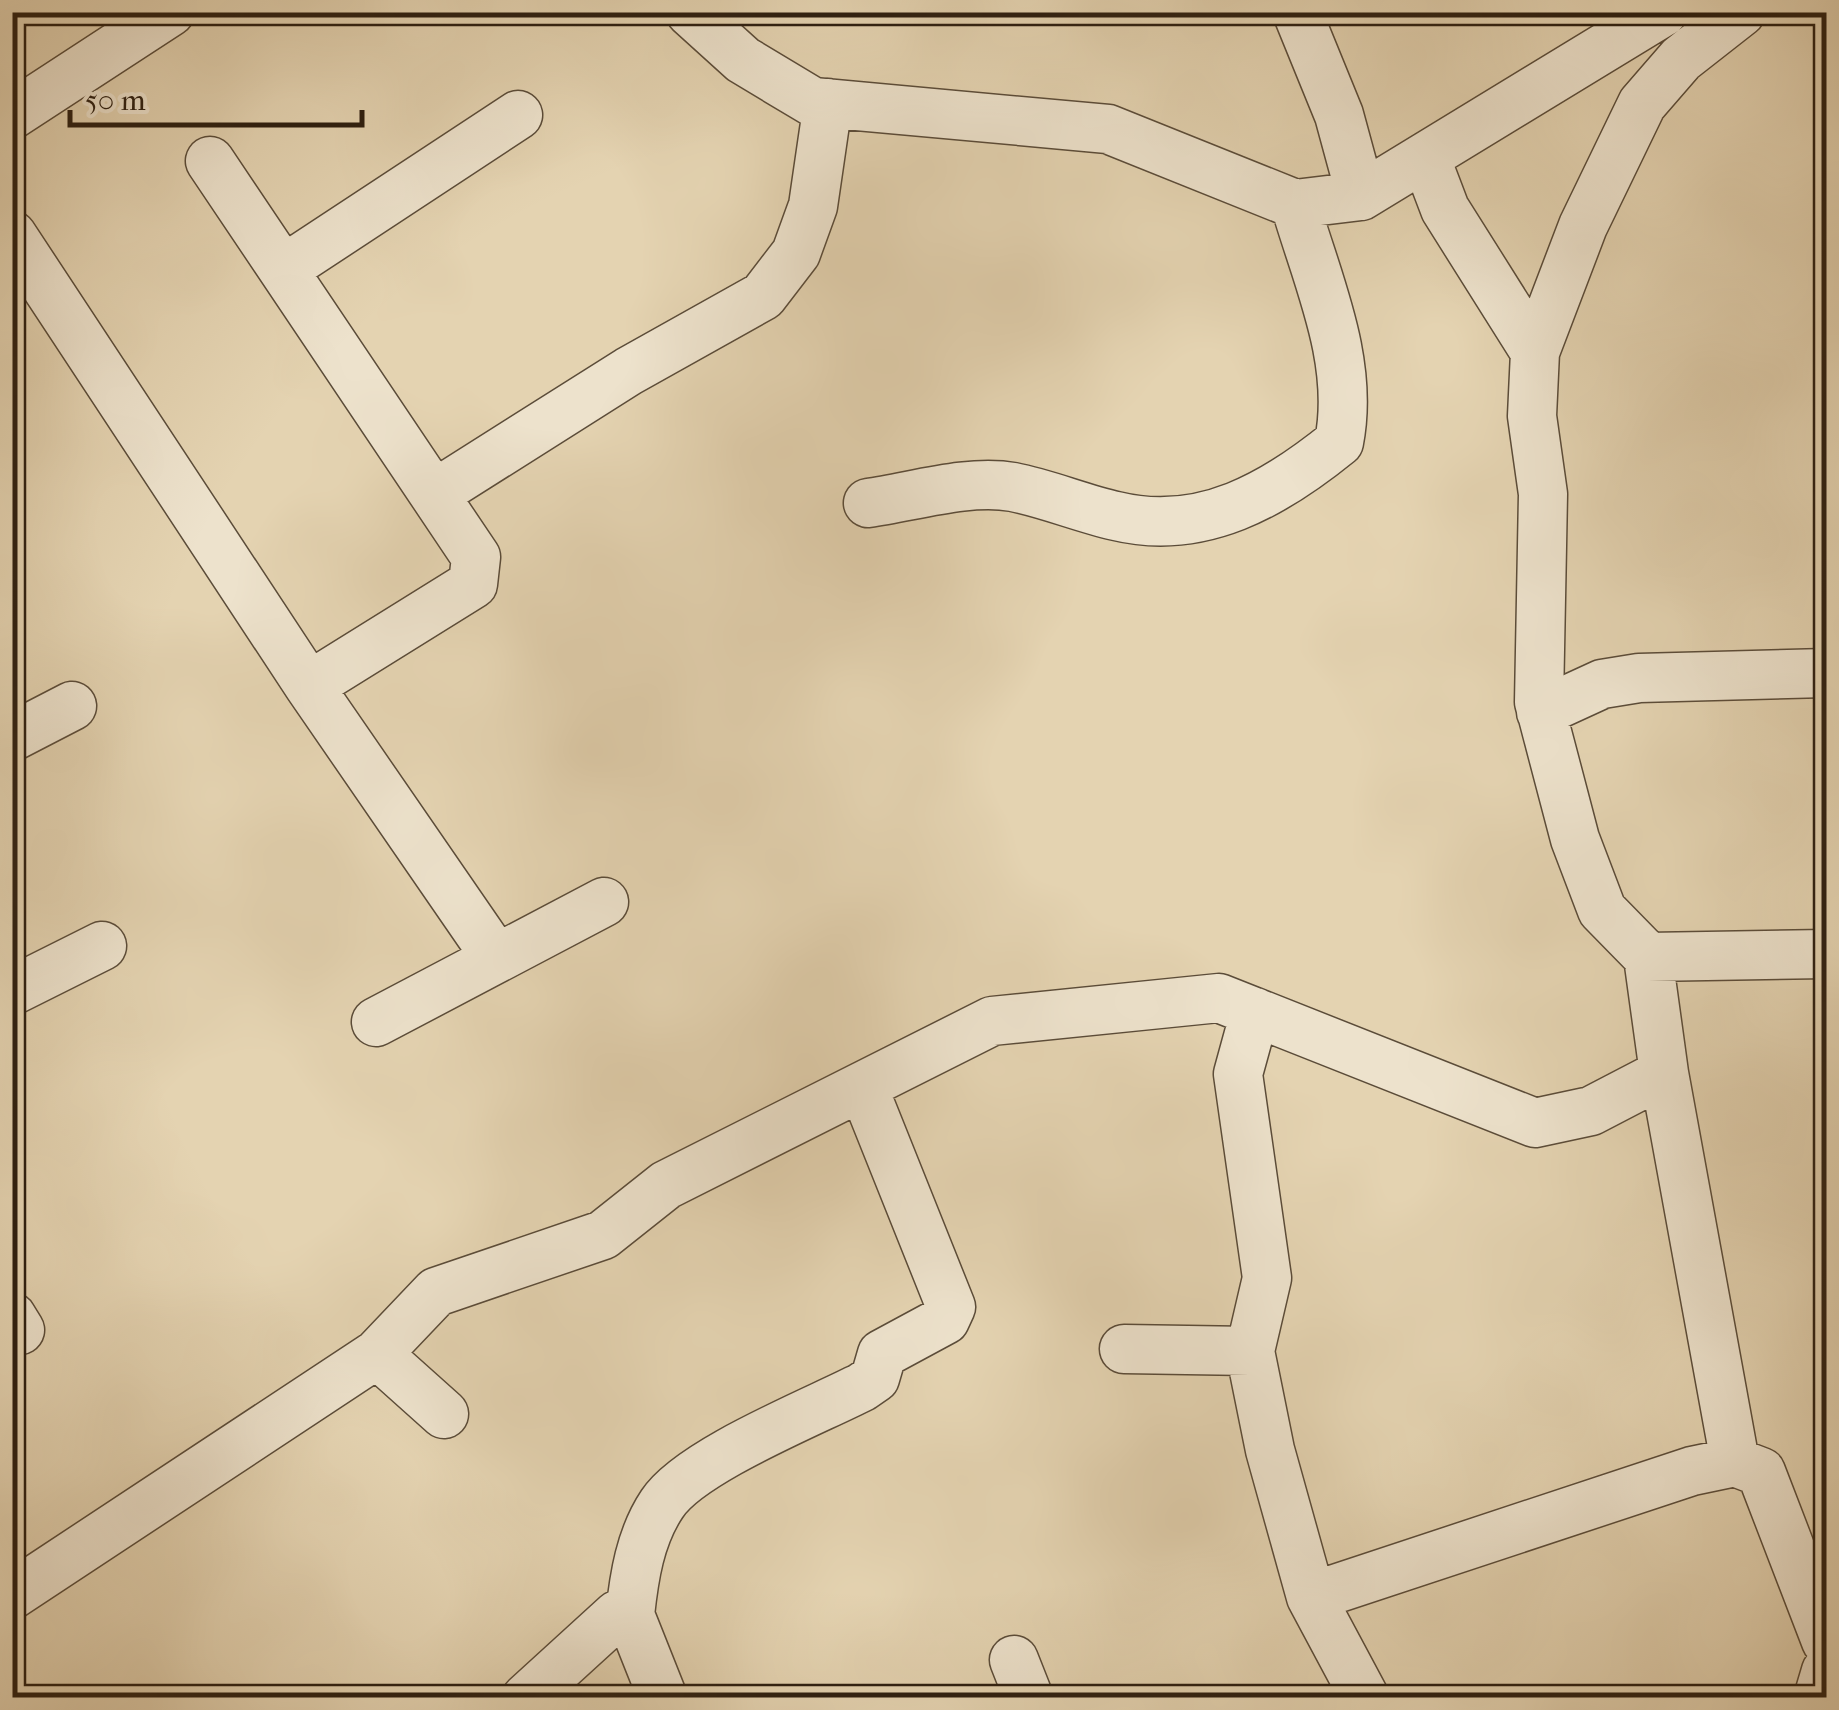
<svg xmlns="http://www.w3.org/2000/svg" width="1839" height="1710" font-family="'IM FELL French Canon',serif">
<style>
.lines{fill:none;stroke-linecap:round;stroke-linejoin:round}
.minor-casing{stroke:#5b4c39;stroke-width:51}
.minor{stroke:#ede2cc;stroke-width:48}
</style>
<rect width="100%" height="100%" fill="#e4d3b1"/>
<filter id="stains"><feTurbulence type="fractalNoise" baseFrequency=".002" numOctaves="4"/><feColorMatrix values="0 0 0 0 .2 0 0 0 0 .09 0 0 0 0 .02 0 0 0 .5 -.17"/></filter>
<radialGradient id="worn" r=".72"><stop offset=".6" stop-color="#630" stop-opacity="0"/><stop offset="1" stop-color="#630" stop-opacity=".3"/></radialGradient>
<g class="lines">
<g class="minor-casing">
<path id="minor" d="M690 12 743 60 813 102 1108 129 1295 204 1361 196 1663 12
M1297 12 1339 115 1361 196
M12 115 170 12
M1426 159 1445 209 1535 352
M210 161 476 557 473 584 309 686
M12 235 309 686 495 956
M284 269 518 115
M436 493 629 371 763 296 796 253 813 206 828 103
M868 503C912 497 968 479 1013 487 1048 494 1081 508 1116 516 1202 537 1275 494 1339 442 1355 361 1317 280 1295 204
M1541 712 1602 684 1639 678 1826 673
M12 737 72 706
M1648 957 1826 954
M12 991 102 946
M1255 1012 1238 1074 1267 1278 1250 1351 1270 1450 1311 1597 1365 1698
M376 1022 604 902
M12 1317 20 1330
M1124 1349 1250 1351
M377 1354 436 1292 603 1235 666 1185 992 1021 1219 998 1535 1123 1591 1111 1664 1073
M1735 1462 1664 1073 1648 957 1602 910 1575 839 1539 702 1543 494 1532 416 1535 352 1583 226 1642 104 1681 59 1741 12
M12 1595 377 1354 444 1414
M1311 1597 1692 1471 1735 1462 1761 1472 1826 1641
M630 1615C634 1577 640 1537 662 1504 690 1461 813 1412 862 1387L875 1378 882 1354 945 1320 951 1307 863 1087
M1014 1660 1029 1698
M526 1698 617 1615H630L663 1698
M1818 1698 1826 1671"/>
</g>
<use href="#minor" class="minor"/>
</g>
<rect width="1839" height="1710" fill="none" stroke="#e4d3b1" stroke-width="50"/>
<rect x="15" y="15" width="1809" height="1680" fill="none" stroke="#2d1f11" stroke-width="5"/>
<rect x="25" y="25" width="1789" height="1660" fill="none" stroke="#2d1f11" stroke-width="2.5"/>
<path d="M70 110v15h292v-15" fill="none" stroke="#2d1f11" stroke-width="5"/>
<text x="85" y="110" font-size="30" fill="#2d1f11" stroke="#ede2cc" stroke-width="8" paint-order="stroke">50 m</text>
<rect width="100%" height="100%" filter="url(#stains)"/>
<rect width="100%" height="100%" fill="url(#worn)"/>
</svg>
